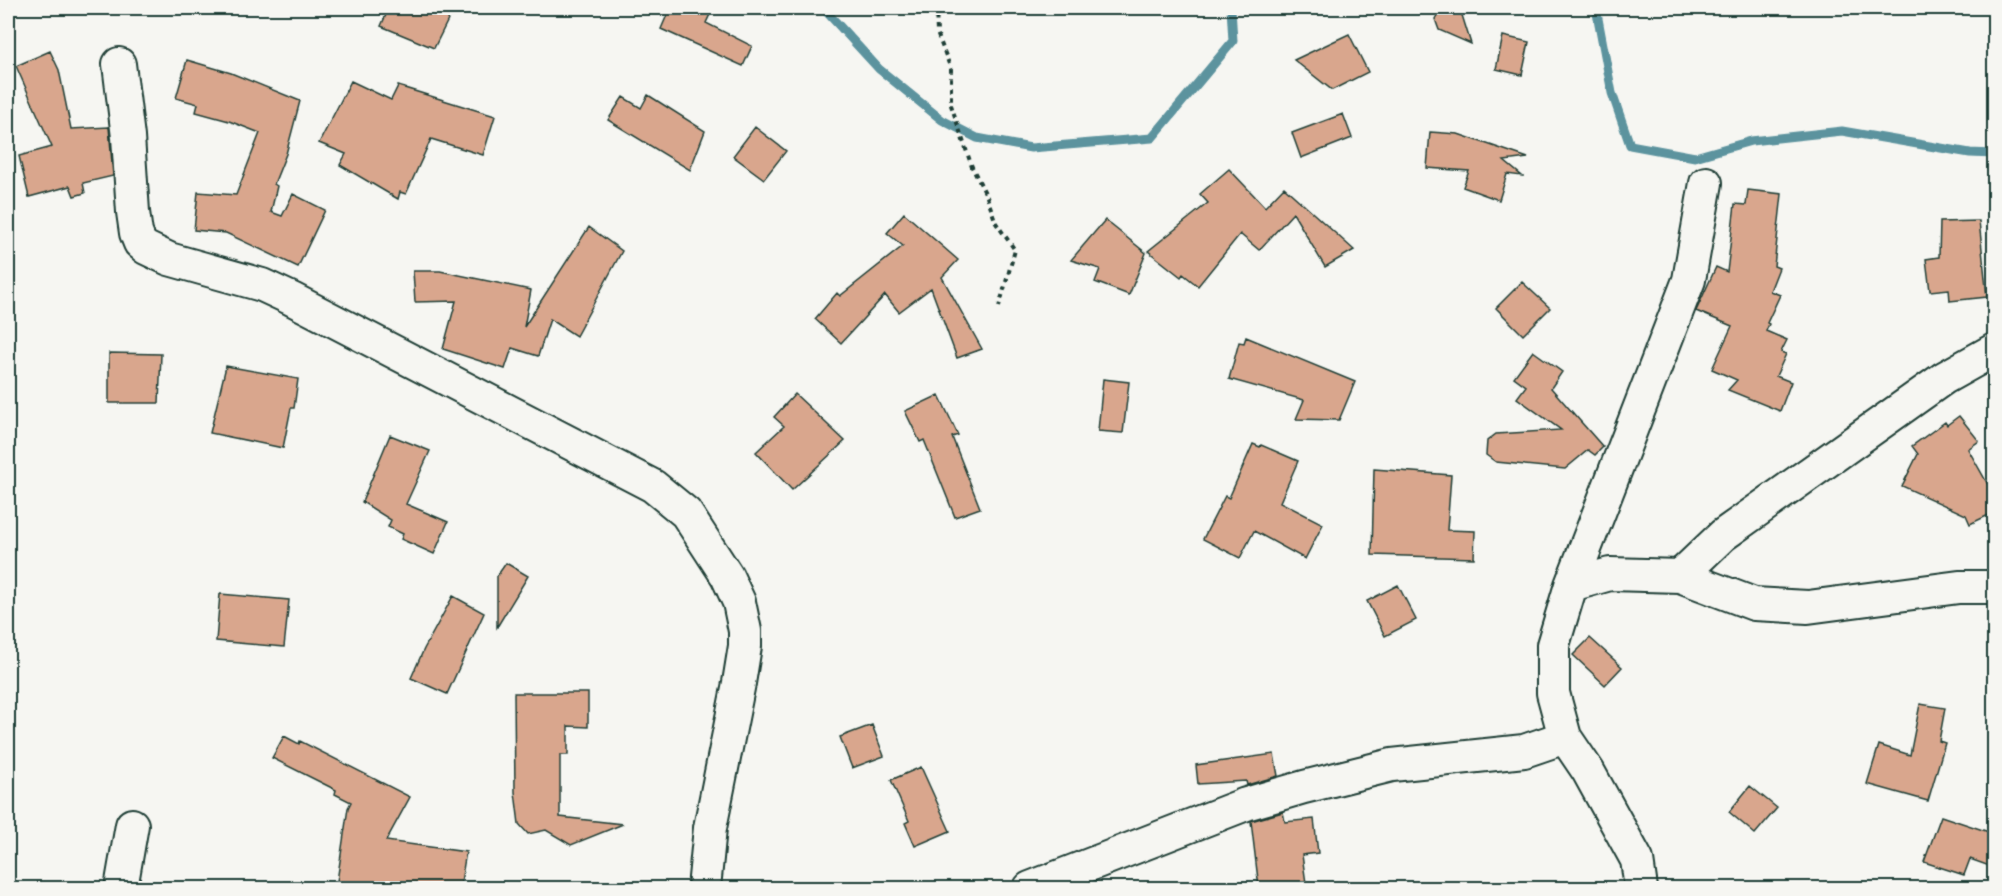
<svg xmlns="http://www.w3.org/2000/svg" width="2002" height="896" font-family="'Indie Flower',sans-serif">
<style>
.lines{fill:none;stroke-linecap:round;stroke-linejoin:round}
.stream{stroke:#5b939e;stroke-width:9}
.building{fill:#d9a68d;stroke:#1f3d34;stroke-width:1.5}
.minor-casing{stroke:#1f3d34;stroke-width:36}
.path{stroke:#1f3d34;stroke-width:4;stroke-dasharray:4.5 4.5;stroke-linecap:butt}
.minor{stroke:#f6f6f2;stroke-width:32}
</style>
<rect width="100%" height="100%" fill="#f6f6f2"/>
<filter id="ink" filterUnits="userSpaceOnUse"><feTurbulence type="fractalNoise" baseFrequency=".0167" numOctaves="2"/><feDisplacementMap in="SourceGraphic" scale="12" xChannelSelector="R" yChannelSelector="G"/><feConvolveMatrix kernelMatrix="1 2 1 2 8 2 1 2 1" color-interpolation-filters="sRGB"/></filter>
<g filter="url(#ink)">
<g class="lines">
<path class="stream" d="M823 8 879 69 942 120 977 138 1031 148 1152 138 1233 41 1231 8
M1596 8 1612 93 1630 145 1695 157 1751 141 1842 131 1970 153 1994 154"/>
</g>
<path class="building" d="M389 8H423L449 18 434 48 381 26Z
M670 8H713L706 23 752 46 743 66 661 29Z
M1441 8H1457L1462 15 1471 44 1439 30 1435 19Z
M1349 34 1368 72 1332 90 1294 60Z
M1503 36 1529 42 1522 75 1496 69Z
M50 51 59 70 71 129 109 127 113 176 83 183 85 193 74 196 70 186 29 197 19 156 52 147 16 66Z
M187 60 231 73 300 101 286 154 274 184 277 186 271 212 282 216 293 194 325 210 298 267 226 233 194 230 198 192 236 195 260 133 229 121 196 112 198 104 176 98Z
M351 81 391 100 398 86 495 116 483 155 431 139 406 194 400 192 398 199 340 165 346 154 319 143Z
M648 95 705 131 690 170 608 120 623 97 641 108Z
M1343 114 1352 138 1301 158 1292 133Z
M755 127 786 151 764 179 733 156Z
M1430 132 1458 134 1528 158 1504 161 1522 176 1507 174 1499 200 1463 187 1469 171 1427 168Z
M1229 169 1265 207 1284 187 1354 250 1325 267 1293 213 1259 250 1240 234 1198 286 1183 274 1181 277 1148 251 1208 203 1200 194Z
M1748 190 1782 194 1774 266 1779 268 1770 291 1780 295 1767 323 1769 324 1766 331 1787 340 1781 352 1786 354 1776 376 1791 382 1780 411 1728 390 1737 380 1712 369 1732 326 1696 311 1716 267 1727 272 1735 204 1746 205Z
M904 213 958 260 942 277 982 349 957 358 931 288 899 312 885 295 841 343 815 319 837 293 840 296 903 246 887 233Z
M1105 220 1146 253 1129 295 1095 282 1100 269 1071 260Z
M1979 221 1987 297 1950 301 1949 289 1930 291 1926 259 1939 257 1940 222Z
M589 227 622 251 576 336 550 319 538 356 512 348 505 369 443 349 456 301 415 302 413 271H440L531 290 524 327Z
M1522 282 1550 308 1523 335 1496 308Z
M1246 337 1355 382 1339 420 1296 419 1304 400 1229 379 1239 342 1244 343Z
M1533 351 1562 372 1551 388 1603 447 1595 455 1588 450 1565 469 1496 462 1486 455 1487 441 1496 434 1561 430 1517 398 1526 386 1514 377Z
M109 353 161 354 159 403H109Z
M226 366 298 379 294 408H291L283 448 210 433Z
M1103 379 1129 382 1123 433 1098 431Z
M795 394 845 441 792 490 756 452 784 426 774 417Z
M939 395 958 435 952 437 980 508 955 517 924 440 920 442 905 411Z
M1959 416 1979 441 1968 449 1995 497V512L1970 524 1966 515 1902 486 1918 454 1912 446 1945 422 1947 425Z
M390 435 430 451 406 504 448 522 434 554 401 539 403 534 388 527 391 520 362 502Z
M1253 444 1260 447 1261 445 1298 461 1280 502 1323 524 1305 559 1254 531 1240 558 1203 539 1225 496 1229 498Z
M1374 469 1451 475 1447 530 1475 531 1474 558 1372 555Z
M506 563 528 576 497 627V576Z
M1398 585 1416 620 1385 636 1367 601Z
M220 594 289 600 284 647 216 641Z
M453 596 484 613 447 694 411 678 424 649Z
M1590 638 1622 667 1605 685 1573 655Z
M514 693H588V727L568 726V755H560V817L623 824 571 845 546 830 528 834 519 824 515 792Z
M1920 704 1945 708 1939 741 1945 743 1928 801 1867 784 1879 745 1910 755Z
M872 725 884 756 852 768 840 737Z
M284 736 299 744 300 741 410 797 386 841 466 852 460 888H336L348 808 351 802 335 794 336 790 272 758Z
M1274 754 1278 776 1247 785 1246 781 1198 784 1196 765Z
M921 767 950 831 915 846 905 823 909 821 891 780Z
M1750 786 1777 808 1755 834 1729 812Z
M1283 812 1285 822 1314 819 1318 853 1302 855 1306 883 1290 885V888H1259L1251 821Z
M1941 816 1995 834V868L1970 859 1964 875 1924 862Z"/>
<g class="lines">
<g class="minor-casing">
<path id="minor" d="M119 64 128 137 133 212 136 233 140 243 146 248 169 259 262 285 292 299 653 486 686 513 727 576 739 602 745 631V646L739 683 710 828 704 888
M1680 576 1723 535 1944 378 1994 350
M1571 585 1610 574 1680 576 1754 604 1808 607 1959 587H1994
M121 888 132 825
M1030 888 1246 804 1304 787 1392 765 1524 751 1565 737
M1641 888 1637 860 1588 771 1565 737 1553 693V645L1571 585 1689 280 1706 183"/>
</g>
<path class="path" d="M758 8 761 10
M936 8 937 33 951 69V105L972 167 987 197 996 223 1015 250 999 307"/>
<use href="#minor" class="minor"/>
</g>
</g>
<rect width="2002" height="896" fill="none" stroke="#f6f6f2" stroke-width="30"/>
<rect x="15" y="15" width="1972" height="866" fill="none" stroke="#1f3d34" stroke-width="2" filter="url(#ink)"/>
</svg>
